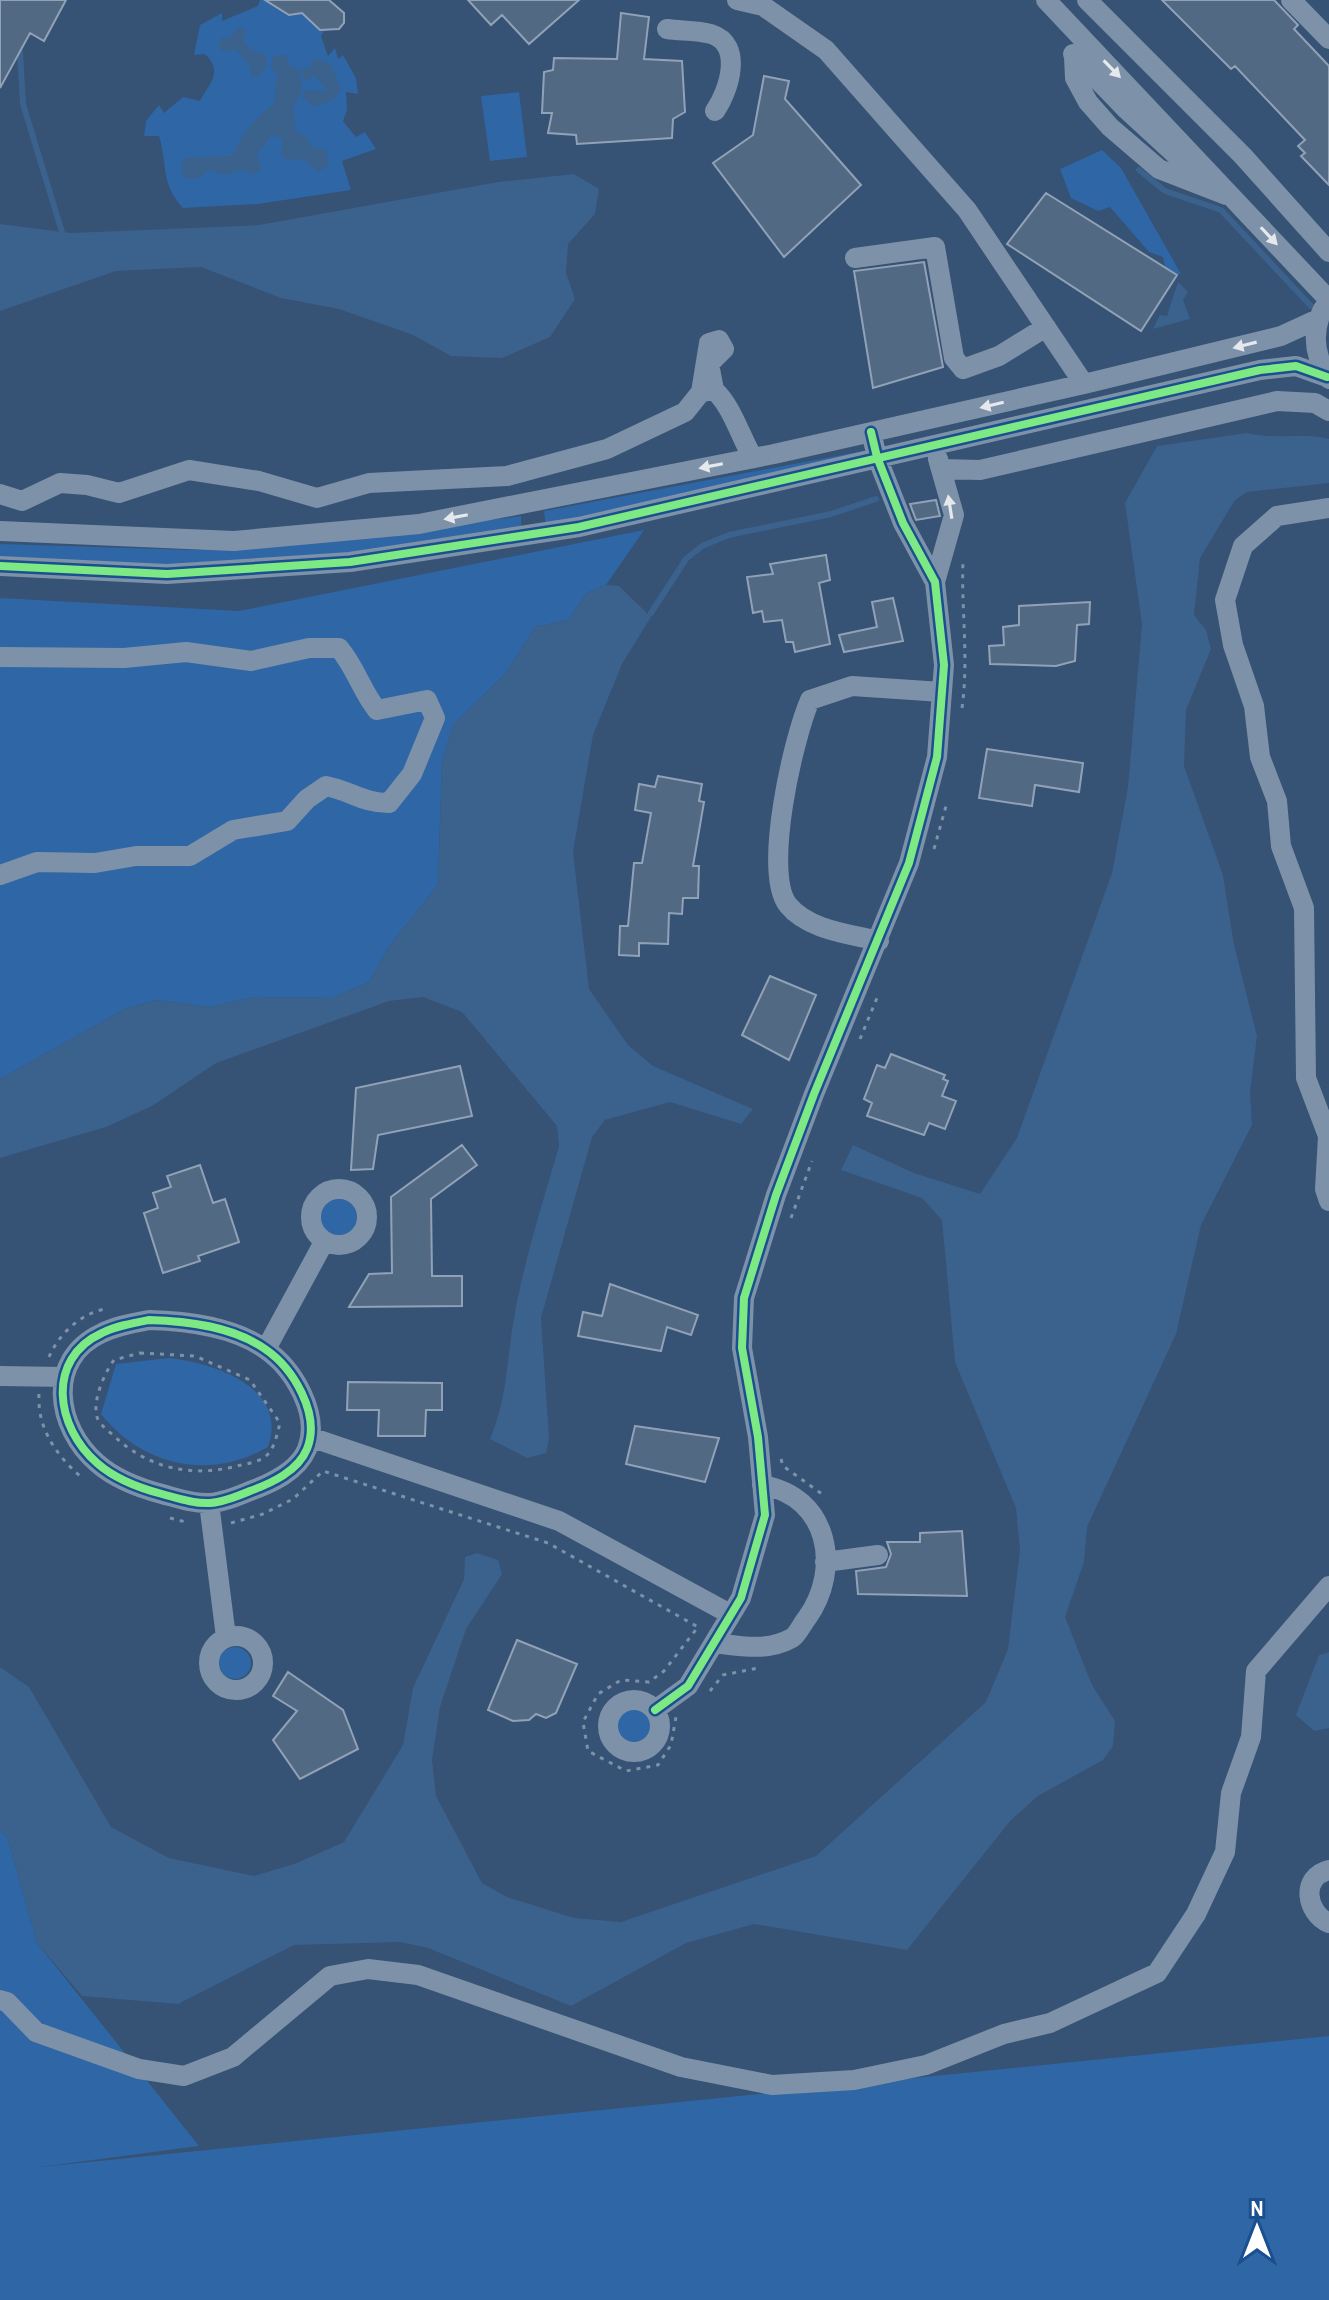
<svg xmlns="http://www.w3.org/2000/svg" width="1329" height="2300" font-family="'Archivo Narrow',sans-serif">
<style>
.green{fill:#2f66a5}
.water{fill:#3b618d}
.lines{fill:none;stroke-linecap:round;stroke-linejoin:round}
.stream{stroke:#3b618d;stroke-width:6}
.building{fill:#526984;stroke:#92a2b6;stroke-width:2}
.path{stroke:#7d92a8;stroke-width:3;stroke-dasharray:4 6;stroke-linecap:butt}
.minor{stroke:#7d92a8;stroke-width:20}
.cycleway-casing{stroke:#1b4f8f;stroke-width:13}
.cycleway{stroke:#7ce984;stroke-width:8}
.oneway{fill:#e5e9ee}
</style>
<rect width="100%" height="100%" fill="#365274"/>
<path class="green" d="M260 0 327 1 344 13 339 29 324 31 321 36 328 56 335 48 338 59 343 55 356 78 358 94 346 92 347 110 343 121 356 137 365 132 376 149 342 161 351 190 258 204 183 208C160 183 168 166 159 136H144L146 121 159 105 164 113 183 97 200 101C209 83 224 73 205 54L194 55 200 25 222 13V21L258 6Z
M519 92 527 157 490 161 481 96Z
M1102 150 1121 168 1181 274 1166 273 1163 257 1149 252 1110 207 1098 211 1071 198 1060 169Z
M863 451V455L546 527 544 511Z
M521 516V529L366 553 198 566 0 560V544L193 550 275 547Z
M644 530 606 585 587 593 568 620 535 627 505 674 453 725 442 762 438 885 390 945 369 982 332 998 255 997 210 1007 156 1000 125 1009 0 1079V598L239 611Z
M321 1217a18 18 0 1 1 36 0a18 18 0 1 1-36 0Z
M169 1358C215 1363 289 1388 268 1447 210 1481 142 1466 101 1414L116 1364Z
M219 1663a16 16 0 1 1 32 0a16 16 0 1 1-32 0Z
M617 1726a17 17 0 1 1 34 0a17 17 0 1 1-34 0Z
M0 1831 7 1836 37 1943 199 2146 40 2167 1329 2036V2300H0Z"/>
<path class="water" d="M239 27 246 29 243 40 249 49 266 56 267 65 259 76 252 77 249 64 236 50 222 51 219 47 221 37 228 39Z
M286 55 290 66 299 69 303 88 293 109 296 131 308 139 310 146 326 150 329 165 318 172 304 159 287 160 281 155 283 139 272 135 257 154 261 168 255 174 241 169 226 175 209 170 200 178H184L181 168 184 158 232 156C238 142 258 112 274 105L277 74 271 66 274 56Z
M315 58 331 65 341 90 334 99 313 107 306 99 302 100 305 90 325 91V86L314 75 305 82 301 69 310 67Z
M574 174 599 189 595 214 568 244 566 273 575 299 550 337 502 358 451 356 413 335 339 309 281 298 201 267 116 271 0 311V224L71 233 259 225 498 182Z
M1178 282 1188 292 1183 300 1190 319 1153 329 1160 315 1167 316Z
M1247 433C1277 440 1299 432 1329 439V483L1247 492 1235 500 1200 558 1194 615 1206 630 1211 649 1186 710 1184 766 1223 875 1234 945 1257 1036 1250 1092 1252 1125 1201 1225 1176 1334 1087 1527 1084 1562 1065 1617 1092 1685 1115 1721 1113 1746 1103 1760 1038 1796 1011 1820 907 1950 754 1924 686 1943 571 2006 428 1948 400 1942 294 1945 178 2004 82 1996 37 1943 7 1836 0 1831V1667L29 1687 111 1827 169 1858 254 1876 297 1863 344 1842 403 1745 413 1688 464 1579 465 1557 477 1553 498 1560 502 1574 466 1629 440 1707 432 1760 436 1796 482 1883 507 1897 574 1918 621 1922 816 1856 986 1702 1008 1649 1020 1550 1016 1508 955 1362 942 1220 922 1198 841 1170 853 1145 914 1173 980 1194 1017 1138 1112 873 1128 787 1142 624 1125 503 1157 446Z
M606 585 619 586 651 617 622 664 593 735 573 852 589 989 628 1045 653 1066 753 1109 741 1124 670 1102 605 1120 592 1137 541 1318 549 1439 546 1453 527 1458 490 1439C505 1404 506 1374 511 1337 520 1272 541 1209 559 1146L557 1126 462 1012 423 997 389 1001 216 1063 152 1106 106 1127 0 1158V1079L125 1009 156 1000 210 1007 255 997 332 998 369 982 390 945 438 885 442 762 453 725 505 674 535 627 568 620 587 593Z
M1329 1652V1728L1314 1731 1296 1715 1319 1655Z"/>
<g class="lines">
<path class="stream" d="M20 52 23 104 62 232
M1139 170 1165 191 1221 210 1311 306
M651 613 686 559 702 546 729 535 831 514 876 499"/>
</g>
<path class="building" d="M0 0H66L44 41 30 33 0 88Z
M265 0H329L344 13V23L339 29 320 30 302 13 289 15Z
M468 0H579L529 44 502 15 491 25Z
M1162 0H1274L1298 25 1294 29 1329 66V185L1301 156 1305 153 1298 146 1305 140 1235 66 1231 69Z
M621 13 649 17 644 59 682 61 685 112 673 119 672 138 577 144 576 135 548 133 552 113H542L544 72 553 70 554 58 617 59Z
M764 76 789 81 785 99 861 185 784 257 713 163 753 135Z
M1046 193 1177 275 1141 331 1007 244Z
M924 262 943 367 873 388 854 271Z
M936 500 940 516 916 520 910 504Z
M826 555 830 580 819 583 830 644 795 652 793 642H786L782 620 764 622 762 611 753 613 747 577 773 574 770 564Z
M893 598 903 641 844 652 839 635 877 627 872 602Z
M1090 602 1089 624 1077 625 1075 661 1056 666 990 664 989 646 1004 645 1003 627 1019 625V606Z
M987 749 1083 763 1079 792 1035 785 1032 806 979 798Z
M658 776 702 784 699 801 704 802 693 866H699L698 898H683L682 914 669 913 668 944 639 943V956L619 955 620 926H628L634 863H642L651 813 635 810 639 784 655 787Z
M770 976 816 995 789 1060 742 1035Z
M891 1054 945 1075 943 1079 948 1081 942 1096 956 1101 945 1129 929 1123 924 1135 867 1116 872 1103 864 1099 877 1065 885 1068Z
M460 1066 472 1116 378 1135 373 1169 351 1170 356 1088Z
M462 1145 477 1165 431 1199 432 1276H462V1306L349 1307 369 1274 392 1273 391 1197Z
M200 1165 213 1203 225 1199 239 1242 198 1256 200 1261 163 1273 144 1213 158 1208 153 1193 171 1187 167 1176Z
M610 1284 698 1315 691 1335 667 1327 661 1351 578 1336 583 1312 602 1316Z
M348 1382 442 1383V1410H426L425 1436H378L379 1410H347Z
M635 1426 719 1438 705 1482 626 1464Z
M962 1531 967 1596 858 1594 856 1571 886 1567 891 1554 887 1542H920V1533Z
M517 1640 577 1664 556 1713 546 1718 536 1714 529 1720 513 1721 488 1710Z
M288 1672 343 1710 358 1749 300 1779 273 1740 297 1711 273 1696Z"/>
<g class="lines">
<path class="path" d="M962 708C969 658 961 610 963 560
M934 849 946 806
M860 1039 877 998
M791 1218 812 1161
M140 1353 195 1356 250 1380 280 1423C277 1434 275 1448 266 1456 259 1462 246 1464 237 1466 191 1478 147 1468 113 1435 105 1428 96 1422 96 1411 95 1395 105 1372 114 1360Z
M49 1357C59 1334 80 1314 105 1309
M39 1394C37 1428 56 1455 81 1477
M781 1459 783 1466 822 1494
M170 1518 186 1522
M231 1523 263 1514 293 1499 323 1471 548 1543 698 1627 664 1671 649 1682 621 1680 598 1694 583 1722 588 1751 626 1771 658 1765 671 1745 676 1717
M710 1691 723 1675 758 1668"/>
<path class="minor" d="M737 0 763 6 826 50 967 210 1084 384
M1046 0 1328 299
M1087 0 1243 156 1329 252
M1291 0 1329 39
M667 29C681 31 697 30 711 34 744 44 729 91 715 111
M1073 54 1127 110 1190 168
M1074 57 1075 78 1088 102 1110 127 1159 169 1226 195
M855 258 935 247 954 358 963 369 999 356 1046 327
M1323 309C1311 333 1315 357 1329 379
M714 390C732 406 740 436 753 458
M941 469 980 470 1277 401 1315 403 1329 411
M0 494 22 501 60 483 87 485 119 493 189 470 259 481 317 498 369 483 507 476 607 449 685 412 701 392 709 343 719 340 724 349 709 364 714 390 701 392
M1329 508 1277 516 1243 546 1225 600 1233 645 1254 706 1260 757 1277 801 1281 846 1304 908 1306 1078 1328 1136 1325 1189 1329 1201
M0 531 234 541 419 524 774 454 1084 384 1281 336 1318 319
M0 566 167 574 350 562 579 527 1260 370 1296 366 1327 377
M935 582 954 515 938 459
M0 657 124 658 186 652 251 661 309 648H339C356 668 361 690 377 710L427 700 435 718 412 774 389 803C363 803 351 791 326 786L307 799 287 821 233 830 190 856H136L95 863 37 862 0 875
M879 941C850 934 808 930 788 905 762 872 794 736 810 700L852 686 942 692
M311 1217a28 28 0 1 1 56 0a28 28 0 1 1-56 0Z
M149 1320C187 1321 232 1326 265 1349 293 1368 321 1414 307 1449 298 1471 272 1483 250 1491 238 1496 224 1502 210 1503 194 1504 177 1498 162 1494 139 1488 115 1479 97 1463 56 1428 45 1359 102 1333 116 1326 133 1323 149 1320Z
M266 1349 324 1242
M0 1376 64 1377
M310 1437 559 1521 730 1614
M209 1503 226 1637
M825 1562 878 1555
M209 1663a27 27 0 1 1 54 0a27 27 0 1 1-54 0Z
M714 1643C740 1646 767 1652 792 1638 798 1634 802 1624 807 1618 842 1569 829 1496 762 1485
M608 1726a26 26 0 1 1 52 0a26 26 0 1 1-52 0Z
M655 1710 688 1686 741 1598 765 1515 758 1437 742 1348 744 1298 776 1195 814 1094 909 863 937 757 944 665 935 582 903 523 877 457 871 432
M1329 1870C1300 1877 1306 1913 1329 1923
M0 2000 7 2002 36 2032 139 2069 184 2076 233 2057 330 1976 368 1969 418 1975 681 2067 772 2085 854 2080 926 2065 1004 2034 1050 2023 1157 1973 1196 1914 1225 1852 1231 1793 1251 1737 1256 1671 1329 1586"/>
<g class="cycleway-casing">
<path id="cycleway" d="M0 566 167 574 350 562 579 527 1260 370 1296 366 1327 377
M149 1320C187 1321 232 1326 265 1349 293 1368 321 1414 307 1449 298 1471 272 1483 250 1491 238 1496 224 1502 210 1503 194 1504 177 1498 162 1494 139 1488 115 1479 97 1463 56 1428 45 1359 102 1333 116 1326 133 1323 149 1320Z
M655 1710 688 1686 741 1598 765 1515 758 1437 742 1348 744 1298 776 1195 814 1094 909 863 937 757 944 665 935 582 903 523 877 457 871 432"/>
</g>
<use href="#cycleway" class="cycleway"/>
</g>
<defs><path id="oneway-solid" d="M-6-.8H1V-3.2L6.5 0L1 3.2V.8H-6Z" transform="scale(2)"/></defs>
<g class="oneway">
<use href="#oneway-solid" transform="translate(1112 69) rotate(46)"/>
<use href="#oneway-solid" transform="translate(1269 236) rotate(47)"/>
<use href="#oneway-solid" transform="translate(1245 345) rotate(166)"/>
<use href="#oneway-solid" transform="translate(992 405) rotate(167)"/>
<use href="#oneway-solid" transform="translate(711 466) rotate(169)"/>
<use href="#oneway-solid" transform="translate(950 507) rotate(-99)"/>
<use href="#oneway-solid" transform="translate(456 517) rotate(169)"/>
</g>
<g transform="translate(1257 2228)" stroke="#1b4f8f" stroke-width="6" paint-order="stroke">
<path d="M0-6L14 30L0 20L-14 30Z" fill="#ffffff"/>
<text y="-12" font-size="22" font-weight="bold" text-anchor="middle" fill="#ffffff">N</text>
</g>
</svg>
